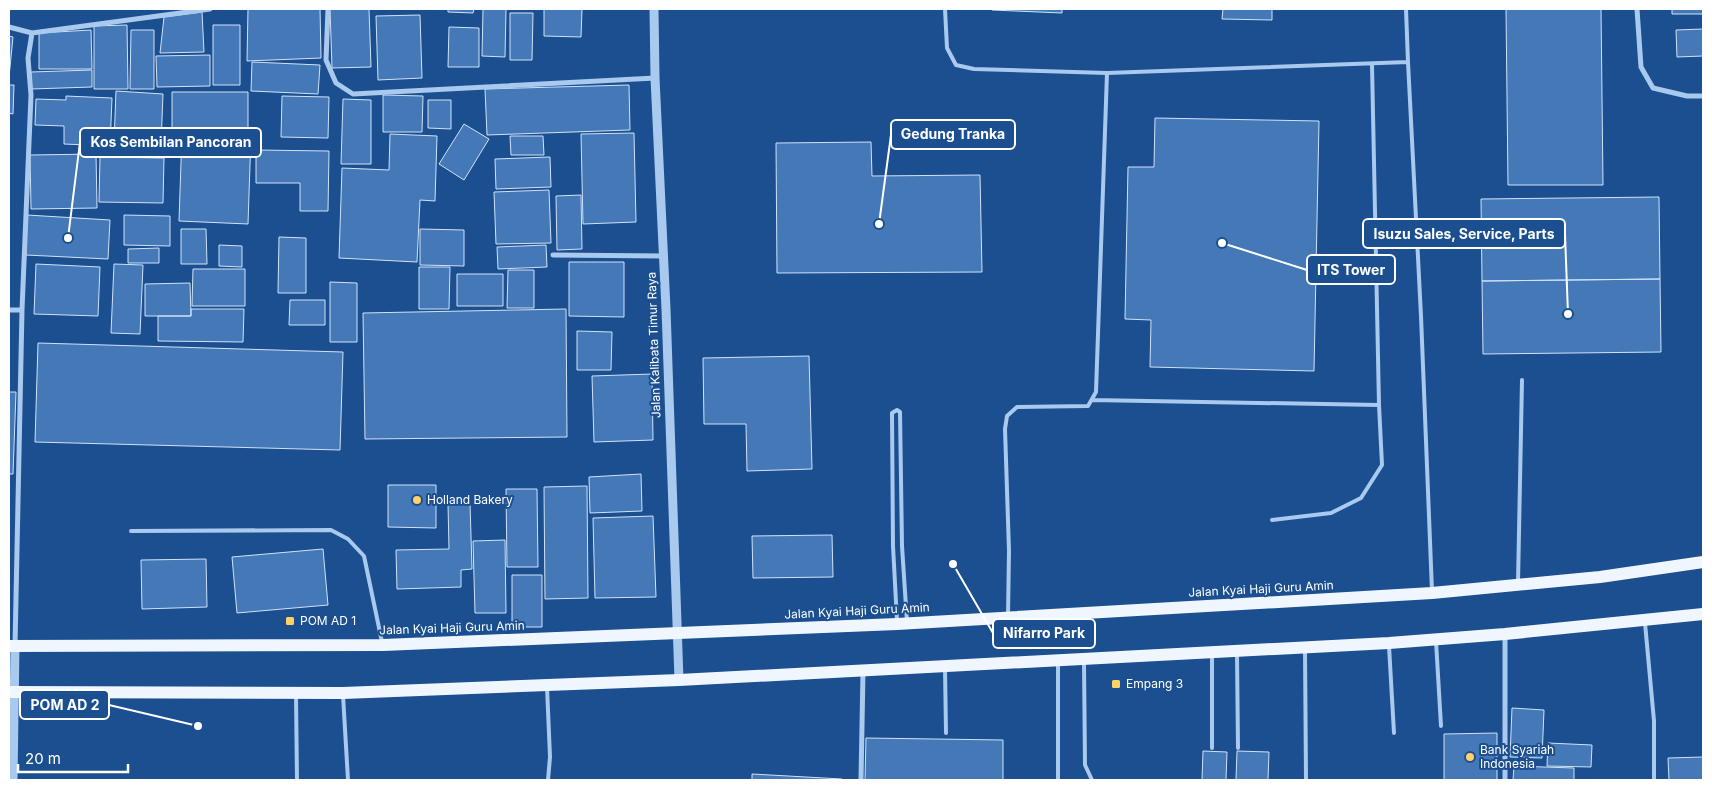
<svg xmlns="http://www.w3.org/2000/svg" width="1712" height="789" font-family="Inter,sans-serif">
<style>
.building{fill:#4478b7;stroke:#cfe3fa}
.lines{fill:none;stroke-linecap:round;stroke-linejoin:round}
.service{stroke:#a9c9ee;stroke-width:4}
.minor{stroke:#a9c9ee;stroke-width:5}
.tertiary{stroke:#a9c9ee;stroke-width:9}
.primary{stroke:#f0f6ff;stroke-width:12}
.poi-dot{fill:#ffd166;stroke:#1b4f8f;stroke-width:2}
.labels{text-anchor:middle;stroke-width:4;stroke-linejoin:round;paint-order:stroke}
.street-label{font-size:12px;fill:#fff;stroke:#1b4f8f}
.poi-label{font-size:12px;fill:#fff;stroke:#1b4f8f;text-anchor:start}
.leader{fill:none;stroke:#fff;stroke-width:2}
.callout-dot{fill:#fff;stroke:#1b4f8f;stroke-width:2}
.callout{fill:#1b4f8f;stroke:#fff;stroke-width:2}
.callout-label{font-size:14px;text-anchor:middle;font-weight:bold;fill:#fff}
</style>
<rect width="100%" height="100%" fill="#1b4f8f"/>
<path class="building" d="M248 9H320L321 58 247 61Z
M330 9H369L371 67 332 68Z
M448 9H474L473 13 448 12Z
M483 9H506L505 57 482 56Z
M544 9H582L581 37 544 36Z
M992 9H1062V13L992 10Z
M1223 9H1272V20L1222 19Z
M1506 9H1601L1603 185H1508Z
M1672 9H1703V14H1672Z
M202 12 204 52 160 53 164 17Z
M510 13H533L532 60H510Z
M420 15 422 78 378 80 376 16Z
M127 25 128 89H94V26Z
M213 25H240V85H213Z
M449 27 479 28V67H448Z
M1703 29V56L1677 57 1676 30Z
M91 30 92 69H39V33Z
M131 30H154V89H130Z
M9 36 13 37 9 77Z
M210 55V86L157 87 156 56Z
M252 62 320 65 318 94 251 91Z
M92 70V87L31 89V72Z
M9 85H14L13 114 9 113Z
M629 85 630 130 487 135 485 89Z
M116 91 163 94 161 145 114 143Z
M172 92H248V130H172Z
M383 95 423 96 422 132H383Z
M66 96 112 98 110 146 64 144V126L35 125 36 99 66 100Z
M282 96 329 97 328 138 281 137Z
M343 99 371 100V164H341Z
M428 100H451V129L428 128Z
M1155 118 1319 121 1314 371 1150 367 1151 320 1125 319 1128 167H1154Z
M464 124 489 139 464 180 439 164Z
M182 133 251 135 248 224 179 221Z
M634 133 636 222 583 224 581 134Z
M390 134 437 136 435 201 420 200 417 262 339 258 342 168 389 170Z
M510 136H543L544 155H511Z
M871 142 872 176 980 175 982 272 777 273 776 143Z
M256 150 329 151 328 211H300V183H256Z
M96 154 97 208 31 209 30 155Z
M100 157 164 158 163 203 99 202Z
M550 157 551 187 496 189 495 159Z
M549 190 551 243 496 244 494 192Z
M581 195 582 249 557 250 556 196Z
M1659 197 1660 279 1482 281 1481 199Z
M27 215 110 220 108 259 26 255Z
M124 215 170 216V246L124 245Z
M181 229H206L207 264H181Z
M420 229 464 230V266L420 265Z
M279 237 306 238V293H278Z
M219 245 242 246V267L219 266Z
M546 245 547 267 498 269 497 247Z
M159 248V263H128V249Z
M569 262H624V317L569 316Z
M36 264 100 267 98 316 34 314Z
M114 264 143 265 140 334 111 333Z
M419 267H450L449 309H419Z
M193 269H245V306H192Z
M508 270H534V308H507Z
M457 274H503V306H457Z
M1660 279 1661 352 1483 354 1482 281Z
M330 282 357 283V342H330Z
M190 283 191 316H145V284Z
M290 300H325V325H289Z
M191 309H244L243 342 158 341V316H191Z
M566 309 567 437 365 439 363 313Z
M577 331 612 332 611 370H577Z
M38 343 343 352 340 450 35 442Z
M809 356 812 469 747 471 746 424H704L703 358Z
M652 374 653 440 594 442 592 376Z
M9 392H16L13 474H9Z
M641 474 642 511 590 513 589 477Z
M388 485H436V528L388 527Z
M587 486 588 598 545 599 544 487Z
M506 489H537L538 567H507Z
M470 503 472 569 461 570V587L397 589 396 550 449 549 448 504Z
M653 516 656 597 595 598 593 518Z
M832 535 833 577 753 578 752 536Z
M505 540 506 613H475L473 541Z
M323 549 328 605 237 613 232 557Z
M206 559 207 607 142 609 141 560Z
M512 575H542V627H512Z
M1512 708 1544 710 1542 758 1510 757Z
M1497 733V780H1444V734Z
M866 738 1003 740V780H865Z
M1548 743 1592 745 1591 767 1547 766Z
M1203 751 1227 752 1226 780H1202Z
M1237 751 1269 752 1268 780H1236Z
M1703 757V780H1669L1668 758Z
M1514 766 1574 768V780H1513Z
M752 774 842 779V780H752Z"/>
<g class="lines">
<path class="service" d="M945 9 947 48 956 65 974 69 1107 73 1408 62 1421 316 1432 591
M1406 9 1408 62
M1372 65 1379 405
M1092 400 1379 405 1382 465 1361 498 1331 513 1272 520
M131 531 331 530 348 539 364 556 382 642
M1518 583 1522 380
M1008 616 1009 551 1005 429 1007 416 1017 407 1088 406 1096 392 1107 73
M897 621 893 546 892 413 897 410 900 412 902 546 907 622
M1645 623 1654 721V780
M1436 641 1441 726
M1389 646 1394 733
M1305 650 1306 780
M1237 654 1238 748
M1212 655V748
M1084 662 1085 765 1092 780
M1058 663V780
M945 668 946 733
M547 687 550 757 548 780
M296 695 297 780
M343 695 348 780"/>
<path class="minor" d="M328 9 326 60 336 83 353 94 655 78
M1637 9 1641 67 1653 88 1687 96H1703
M9 27 32 33 28 58 31 95 22 310 15 646
M32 33 210 9
M553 255 663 256
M9 310H22
M861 780 863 671
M1505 780V634"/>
<path class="tertiary" d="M654 9 655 78 666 309 679 680
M13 780 15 646"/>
<path class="primary" d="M9 646 383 645 897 624 1432 593 1600 577 1703 562
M9 692 343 693 679 680 1389 643 1505 634 1703 614"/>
</g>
<g class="poi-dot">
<circle cx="417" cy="500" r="5"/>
<rect x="285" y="616" width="10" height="10" rx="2.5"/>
<rect x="1111" y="679" width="10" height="10" rx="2.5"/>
<circle cx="1470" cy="757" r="5"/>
</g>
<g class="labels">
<g class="street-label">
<text transform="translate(654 345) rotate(-92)" y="4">Jalan Kalibata Timur Raya</text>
<text transform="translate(1261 589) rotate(-3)" y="4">Jalan Kyai Haji Guru Amin</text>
<text transform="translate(857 611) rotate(-3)" y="4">Jalan Kyai Haji Guru Amin</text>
<text transform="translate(452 628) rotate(-2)" y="4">Jalan Kyai Haji Guru Amin</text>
</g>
<g class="poi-label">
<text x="427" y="504">Holland Bakery</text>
<text x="300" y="625">POM AD 1</text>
<text x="1126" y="688">Empang 3</text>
<text x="1480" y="754">Bank Syariah<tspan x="1480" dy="14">Indonesia</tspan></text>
</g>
</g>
<path class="leader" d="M879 224L891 135M68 238L80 142M1568 314L1565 234M1222 243L1307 270M953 564L993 633M198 726L109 705"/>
<g class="callout-dot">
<circle cx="879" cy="224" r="5"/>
<circle cx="68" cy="238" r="5"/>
<circle cx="1568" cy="314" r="5"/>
<circle cx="1222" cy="243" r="5"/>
<circle cx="953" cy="564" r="5"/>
<circle cx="198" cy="726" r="5"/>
</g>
<g class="callout">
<rect x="891" y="120" width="124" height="29" rx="5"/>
<rect x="80" y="128" width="181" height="29" rx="5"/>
<rect x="1363" y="219" width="202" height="29" rx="5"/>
<rect x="1307" y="255" width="88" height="29" rx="5"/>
<rect x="993" y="619" width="102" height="29" rx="5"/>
<rect x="20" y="690" width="89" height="29" rx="5"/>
</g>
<g class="callout-label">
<text x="953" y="139">Gedung Tranka</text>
<text x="171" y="147">Kos Sembilan Pancoran</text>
<text x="1464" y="239">Isuzu Sales, Service, Parts</text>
<text x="1351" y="275">ITS Tower</text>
<text x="1044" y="638">Nifarro Park</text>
<text x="65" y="710">POM AD 2</text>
</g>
<rect width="1712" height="789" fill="none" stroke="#ffffff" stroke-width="20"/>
<path d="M18 764v8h110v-8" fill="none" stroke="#ffffff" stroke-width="2.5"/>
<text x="25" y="764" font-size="15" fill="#ffffff" stroke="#1b4f8f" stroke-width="4" paint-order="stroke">20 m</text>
</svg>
